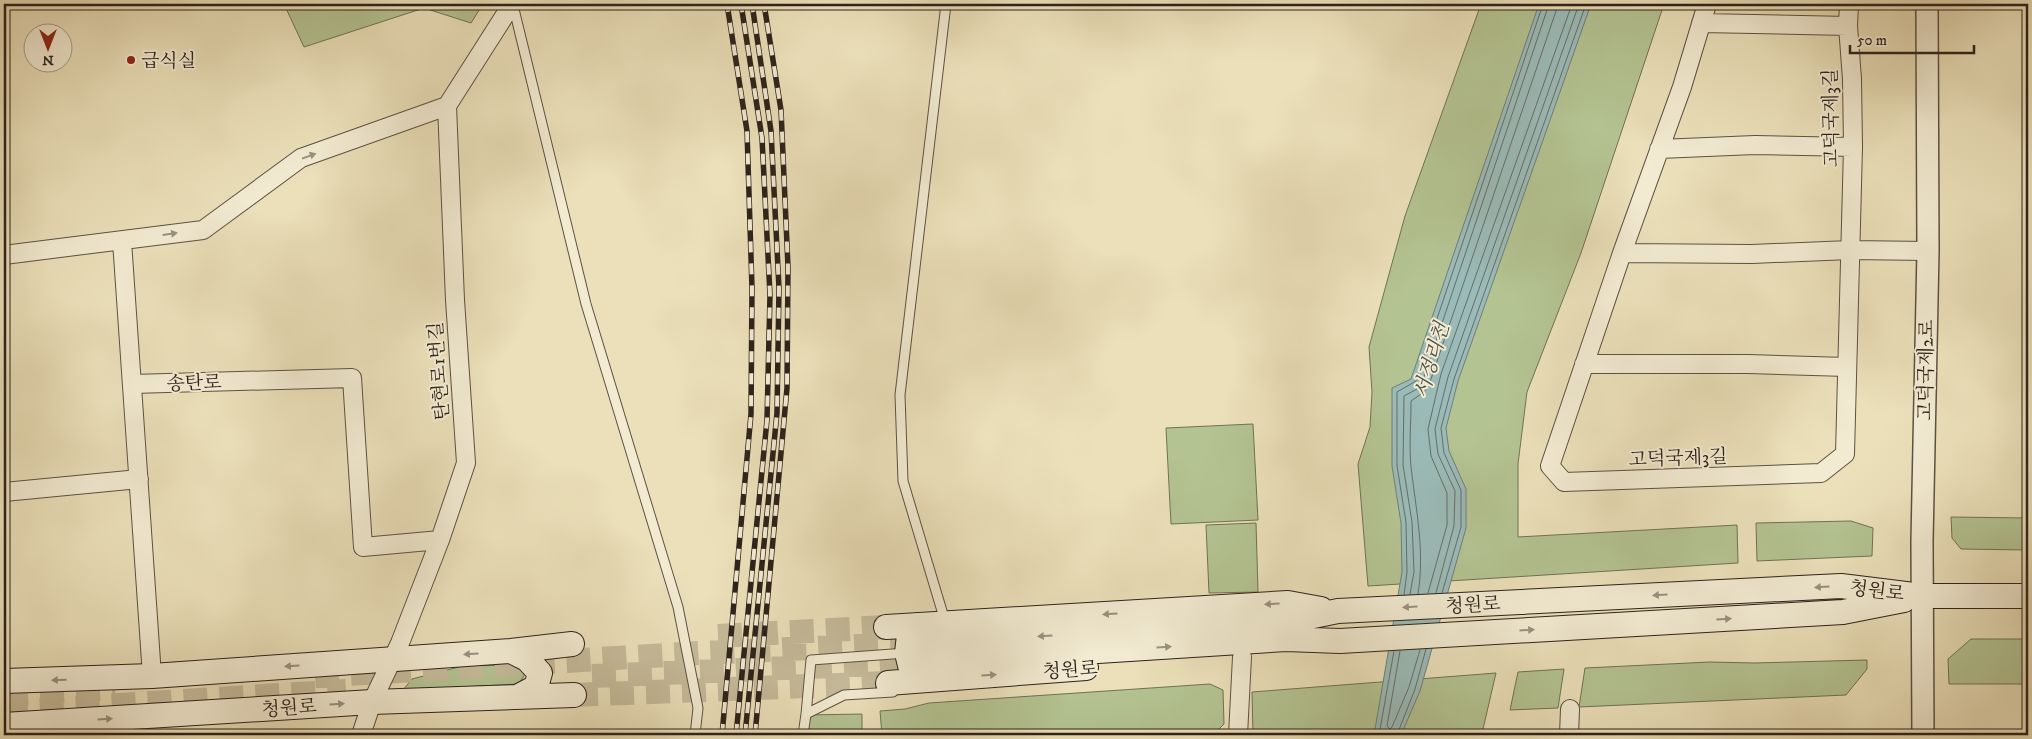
<svg xmlns="http://www.w3.org/2000/svg" width="2032" height="739" font-family="'IM FELL DW Pica','Noto Serif KR',serif">
<style>
.green{fill:#b4c392;stroke:#707256}
.water{fill:#9bbbb8;stroke:#6f7e79}
.lines{fill:none;stroke-linecap:round;stroke-linejoin:round}
.shore{stroke:#646e6a;stroke-width:1}
.secondary-tunnel{stroke:#c5ba9a;stroke-width:24;stroke-dasharray:24 12;stroke-linecap:butt}
.service-casing{stroke:#5c5243;stroke-width:11}
.minor-casing{stroke:#5c5243;stroke-width:20}
.tertiary-casing{stroke:#5c5243;stroke-width:24}
.secondary-casing{stroke:#2d221b;stroke-width:26}
.service{stroke:#f2ebd2;stroke-width:9}
.minor{stroke:#f2ebd2;stroke-width:18}
.tertiary{stroke:#f2ebd2;stroke-width:21}
.secondary{stroke:#f2ebd2;stroke-width:24}
.rail-casing{stroke:#2d221b;stroke-width:5.5}
.rail{stroke:#f2ebd2;stroke-width:4;stroke-dasharray:11;stroke-linecap:butt}
.oneway{fill:#999180}
.poi-dot{fill:#8f2418;stroke:#f2ebd2;stroke-width:2}
.labels{text-anchor:middle;stroke-width:4;stroke-linejoin:round;paint-order:stroke}
.poi-label{font-size:19px;fill:#2d221b;stroke:#f2ebd2;text-anchor:start}
.street-label{font-size:19px;fill:#2d221b;stroke:#f2ebd2}
.water-label{font-size:20px;font-style:italic;fill:#4e504a;stroke:#f2ebd2}
</style>
<rect width="100%" height="100%" fill="#ebe0ba"/>
<filter id="stains"><feTurbulence type="fractalNoise" baseFrequency=".004" numOctaves="4"/><feColorMatrix values="0 0 0 0 .2 0 0 0 0 .09 0 0 0 0 .02 0 0 0 .5 -.17"/></filter>
<radialGradient id="worn" r=".72"><stop offset=".6" stop-color="#630" stop-opacity="0"/><stop offset="1" stop-color="#630" stop-opacity=".3"/></radialGradient>
<path class="green" d="M284 4H483L471 23 424 8 304 47Z
M1481 4H1664L1581 253 1527 392 1518 464V537L1737 525 1738 563 1368 586 1358 464 1370 427 1372 392 1369 347 1405 216Z
M1253 424 1258 520 1171 524 1166 428Z
M1951 517 2028 518V550L1961 549 1952 538Z
M1851 521 1873 528 1872 556 1757 561 1756 523Z
M1256 523 1258 592 1209 593 1206 525Z
M1971 639H2028V684H1949L1948 659Z
M1867 660V669L1846 695 1579 707 1585 668 1710 662 1755 663Z
M518 665 525 674 519 684 403 690 412 679 463 666Z
M1564 669 1558 708 1510 710 1518 672Z
M1496 673 1483 729 1464 735H1253L1252 692Z
M1210 684 1223 690 1224 724 1215 733 1180 735H882L880 711 905 709 929 703Z
M862 714V735H803L806 715Z"/>
<path class="water" d="M1539 4H1591L1458 381 1446 428 1449 451 1466 489V528L1420 691 1401 735H1374L1402 572 1401 523 1392 466V388L1411 379Z"/>
<g class="lines">
<path class="shore" d="M1428 593 1447 525V493L1431 456 1428 429 1441 374 1572 4
M1436 593 1454 526 1455 491 1438 454 1435 429 1448 377 1579 4
M1442 593 1461 527V490L1444 453 1441 428 1454 379 1586 4
M1410 594 1414 572 1412 522 1403 465 1404 396 1417 389 1422 383 1549 4
M1418 594C1425 551 1416 510 1411 467 1409 446 1411 422 1411 401L1424 392 1429 385 1556 11 1557 4
M1404 595 1407 572 1406 522 1397 466V392L1416 381 1543 4
M1400 651 1387 726 1390 729 1392 727 1409 687 1420 650
M1379 735 1394 651
M1397 735 1415 689 1426 649"/>
<path class="secondary-tunnel" d="M718 636 886 627
M315 676 700 653 925 643
M592 676 924 662
M4 695 115 688
M574 695 888 683
M4 712 346 691"/>
<g class="service-casing">
<path id="service" d="M513 5 586 304 678 607 698 708 695 735
M945 621 903 481 900 395 946 4
M806 714 811 660 906 653
M803 735 806 714 844 695 893 692"/>
</g>
<g class="minor-casing">
<path id="minor" d="M1707 4 1682 87 1622 253 1550 466 1564 482 1821 473 1845 454 1853 147 1852 79 1848 26 1849 4
M1701 23 1848 26
M1659 149 1755 145 1853 147
M122 241 152 676
M1622 253 1752 254 1850 250 1928 251
M4 255 203 230 301 158 447 106
M1584 364H1748L1847 367
M132 384 352 378 363 547 440 540
M4 492 139 479
M361 735 372 702 400 643 440 540 466 463 455 300 447 106 512 4
M1238 735 1242 657
M1569 735 1570 709"/>
</g>
<g class="tertiary-casing">
<path id="tertiary" d="M1923 735 1922 541 1928 251 1927 4"/>
</g>
<g class="secondary-casing">
<path id="secondary" d="M918 625 909 635 907 653 912 673 921 680
M886 627 1288 603 1321 609
M925 643 1289 621 1338 611 1841 586 1922 596H2028
M511 651 527 659 540 673 536 687 517 697
M924 662 1286 639 1340 641 1843 612 1904 600
M4 681 152 676 511 651 572 644
M888 683 1086 668
M4 725 372 702 574 695"/>
</g>
<use href="#service" class="service"/>
<use href="#minor" class="minor"/>
<use href="#tertiary" class="tertiary"/>
<use href="#secondary" class="secondary"/>
<g class="rail-casing">
<path id="rail" d="M722 735 751 414 752 288 747 131 727 4
M736 735 767 420 770 295 762 138 741 4
M745 735 777 413 779 288 771 131 752 4
M755 735 787 388 788 267 781 110 764 4"/>
</g>
<use href="#rail" class="rail"/>
</g>
<defs><path id="oneway-solid" d="M-6-.8H1V-3.2L6.5 0L1 3.2V.8H-6Z" transform="scale(1.25)"/></defs>
<g class="oneway">
<use href="#oneway-solid" transform="translate(309 156) rotate(-20)"/>
<use href="#oneway-solid" transform="translate(170 234) rotate(-8)"/>
<use href="#oneway-solid" transform="translate(1822 587) rotate(177)"/>
<use href="#oneway-solid" transform="translate(1660 595) rotate(177)"/>
<use href="#oneway-solid" transform="translate(1272 604) rotate(176)"/>
<use href="#oneway-solid" transform="translate(1410 607) rotate(177)"/>
<use href="#oneway-solid" transform="translate(1110 614) rotate(176)"/>
<use href="#oneway-solid" transform="translate(1724 619) rotate(-3)"/>
<use href="#oneway-solid" transform="translate(1527 630) rotate(-3)"/>
<use href="#oneway-solid" transform="translate(1045 636) rotate(176)"/>
<use href="#oneway-solid" transform="translate(1164 647) rotate(-4)"/>
<use href="#oneway-solid" transform="translate(471 654) rotate(176)"/>
<use href="#oneway-solid" transform="translate(292 666) rotate(176)"/>
<use href="#oneway-solid" transform="translate(989 675) rotate(-4)"/>
<use href="#oneway-solid" transform="translate(59 680) rotate(178)"/>
<use href="#oneway-solid" transform="translate(337 704) rotate(-4)"/>
<use href="#oneway-solid" transform="translate(105 719) rotate(-4)"/>
</g>
<circle class="poi-dot" cx="131" cy="60" r="5"/>
<g class="labels">
<g class="poi-label">
<text x="141" y="67">급식실</text>
</g>
<g class="street-label">
<text transform="translate(1830 118) rotate(-91)" y="7">고덕국제3길</text>
<text transform="translate(1925 370) rotate(-89)" y="7">고덕국제2로</text>
<text transform="translate(438 371) rotate(-94)" y="7">탄현로1번길</text>
<text transform="translate(194 382) rotate(-2)" y="7">송탄로</text>
<text transform="translate(1678 457) rotate(-2)" y="7">고덕국제3길</text>
<text transform="translate(1877 590) rotate(7)" y="7">청원로</text>
<text transform="translate(1473 604) rotate(-3)" y="7">청원로</text>
<text transform="translate(1070 669) rotate(-4)" y="7">청원로</text>
<text transform="translate(289 707) rotate(-4)" y="7">청원로</text>
</g>
<g class="water-label">
<text transform="translate(1431 360) rotate(-73)" y="7">서정리천</text>
</g>
</g>
<rect width="2032" height="739" fill="none" stroke="#ebe0ba" stroke-width="20"/>
<rect x="5" y="5" width="2022" height="729" fill="none" stroke="#2d221b" stroke-width="2.5"/>
<rect x="10" y="10" width="2012" height="719" fill="none" stroke="#2d221b"/>
<g transform="translate(48 48) rotate(180)"><circle r="24" fill="#f2ebd2" stroke="#a39b89"/>
<path d="M0-4L9 19L0 12L-9 19Z" fill="#8f2418"/>
<text y="-8" font-size="14" font-weight="bold" text-anchor="middle" fill="#2d221b">N</text>
</g>
<path d="M1850 45v8h124v-8" fill="none" stroke="#2d221b" stroke-width="2.5"/>
<text x="1857" y="45" font-size="15" fill="#2d221b" stroke="#f2ebd2" stroke-width="4" paint-order="stroke">50 m</text>
<rect width="100%" height="100%" filter="url(#stains)"/>
<rect width="100%" height="100%" fill="url(#worn)"/>
</svg>
